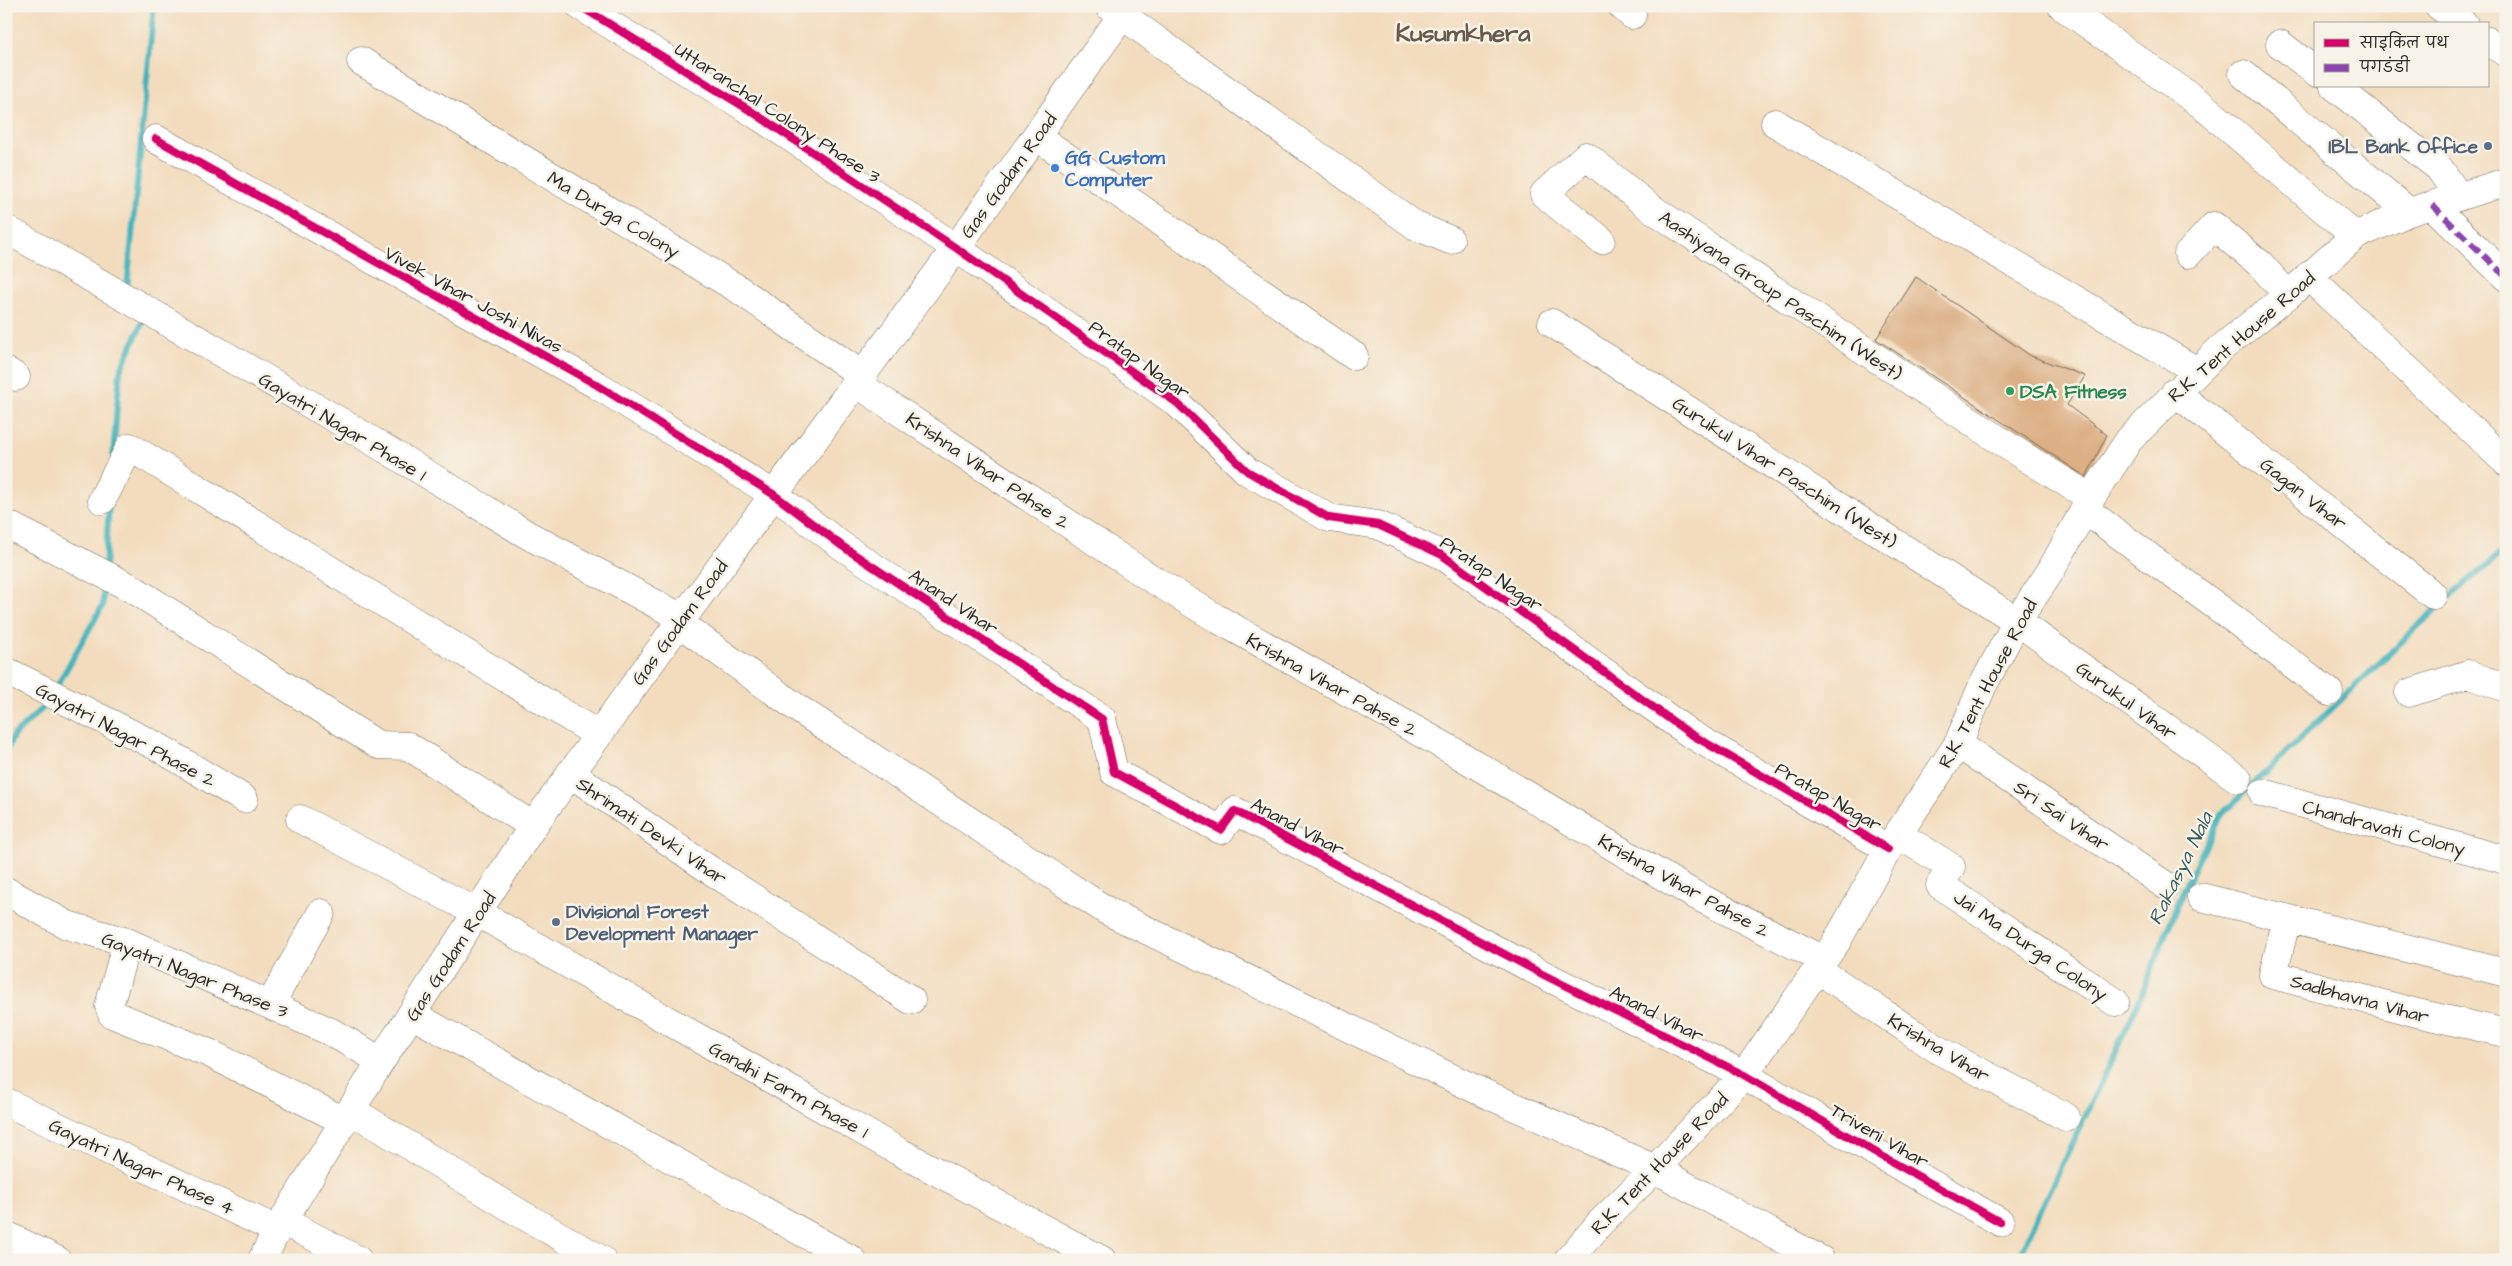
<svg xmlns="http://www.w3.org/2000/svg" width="2512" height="1266" font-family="'Architects Daughter','Playpen Sans Deva',sans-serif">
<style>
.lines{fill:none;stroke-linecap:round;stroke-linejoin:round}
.stream{stroke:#44b4bc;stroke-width:6}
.building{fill:#dcaf84}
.minor-casing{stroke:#71695e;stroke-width:29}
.major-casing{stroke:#71695e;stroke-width:29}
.minor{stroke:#fff;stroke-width:28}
.major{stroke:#fff;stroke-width:28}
.quiet{stroke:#8e44ad;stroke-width:6;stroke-dasharray:12 6;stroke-linecap:butt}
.cycleway-casing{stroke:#f7f3e8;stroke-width:11}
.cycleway{stroke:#d6006c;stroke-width:8}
.service-dot{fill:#5c6f8a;stroke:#f7f3e8;stroke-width:2}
.shop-dot{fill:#3f7fe0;stroke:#f7f3e8;stroke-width:2}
.leisure-dot{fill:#2e9e5b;stroke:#f7f3e8;stroke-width:2}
.labels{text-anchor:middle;stroke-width:5;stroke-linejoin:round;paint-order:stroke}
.street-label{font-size:19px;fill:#2b2b2b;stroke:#f7f3e8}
.service-label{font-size:19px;font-weight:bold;fill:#4e5e75;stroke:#f7f3e8;text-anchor:end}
.shop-label{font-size:19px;font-weight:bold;fill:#366cbe;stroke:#f7f3e8;text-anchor:start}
.leisure-label{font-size:19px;font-weight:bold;fill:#27864d;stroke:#f7f3e8;text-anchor:start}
.water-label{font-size:20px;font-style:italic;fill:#345b5e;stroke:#f7f3e8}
.district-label{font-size:24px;font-weight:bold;fill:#69594a;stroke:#f7f3e8}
</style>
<rect width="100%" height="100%" fill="#f7f3e8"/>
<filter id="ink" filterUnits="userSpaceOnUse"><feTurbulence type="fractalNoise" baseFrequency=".02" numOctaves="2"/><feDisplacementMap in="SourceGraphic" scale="10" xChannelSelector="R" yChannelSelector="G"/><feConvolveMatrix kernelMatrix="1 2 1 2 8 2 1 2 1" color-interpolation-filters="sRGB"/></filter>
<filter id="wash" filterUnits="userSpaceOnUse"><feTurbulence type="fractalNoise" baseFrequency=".0096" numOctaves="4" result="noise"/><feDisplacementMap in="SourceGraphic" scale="20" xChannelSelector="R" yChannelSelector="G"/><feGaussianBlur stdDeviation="1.12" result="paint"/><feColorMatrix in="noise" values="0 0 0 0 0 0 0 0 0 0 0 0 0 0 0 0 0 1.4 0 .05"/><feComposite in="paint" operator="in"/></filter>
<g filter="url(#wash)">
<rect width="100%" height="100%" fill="#f3dcbd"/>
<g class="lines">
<path class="stream" d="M127 288 154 6
M113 455 120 371 145 317
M105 567 109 505
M57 686 103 605V592
M6 752 14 735 48 703
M2017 1260 2135 1010 2183 891 2220 816 2442 603 2506 549"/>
</g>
<g id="blocks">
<path class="building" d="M1916 277 2031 356 2085 376 2067 405 2107 435 2086 477 1876 339Z"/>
</g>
</g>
<g filter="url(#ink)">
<use href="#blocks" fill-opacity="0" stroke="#71695e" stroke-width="1"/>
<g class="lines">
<g class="minor-casing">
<path id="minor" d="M580 6 751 111 956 248 1177 403 1247 471 1329 518 1378 525 1442 555 1689 733 1888 849
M1109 6 1416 226 1450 240
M1622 6 1632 15
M2062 6 2202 105 2355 236
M2439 6 2464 24
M2488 41 2506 53
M2280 44 2316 72
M361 61 738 289 862 375
M2243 74 2409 212
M2334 86 2439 168 2459 197
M1775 123 2197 371
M1036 136 1354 356
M156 139 597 385 773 494 842 546 1102 719 1114 772 1221 830 1235 811 1540 973 1744 1075 1880 1155 2000 1222
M2432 205 2506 277
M6 229 341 422 526 534 682 618
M1601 240 1544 194 1586 156 1648 206 2014 450 2091 498
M2188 254 2214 226 2260 264 2288 295
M2308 276 2506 462
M1552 323 2017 621 2238 779
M6 371 16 377
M856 383 1149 577 1216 618 1453 751 1693 894 1824 960
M2175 392 2433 595
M102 500 130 447 597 734
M2084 509 2235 620 2329 692
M6 524 133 589 378 745 408 746 533 826
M679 623 800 710 1107 911 1477 1090 1655 1169 1821 1260
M6 671 160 748 244 799
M2409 693 2468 674 2506 688
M1958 744 2165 885
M570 773 707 868 911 1000
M2263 793 2506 860
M300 819 478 913 898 1151 1102 1260
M1899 835 1951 867 1940 885 2115 1002
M6 891 67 925 127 942 331 1032 381 1061
M2201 897 2506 973
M2287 918 2273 975 2417 1013 2506 1033
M127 942 109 1006 112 1014 209 1053 344 1121
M1817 969 1940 1051 2066 1117
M270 1005 321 913
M413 1015 852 1260
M6 1102 277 1230
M351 1110 521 1214 602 1260
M283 1221 358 1260
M6 1235 57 1260
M1568 1260 1601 1222 1655 1169 1744 1075 1837 941 1888 849 1958 744 1982 687 2017 621 2050 572 2091 498 2129 440 2220 349 2288 295 2355 236 2409 212 2506 182"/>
</g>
<g class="major-casing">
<path id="major" d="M262 1260 277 1230 381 1061 533 826 679 623 956 248 1129 6"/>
</g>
<use href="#minor" class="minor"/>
<use href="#major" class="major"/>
<path class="quiet" d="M2432 205 2506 277"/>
<g class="cycleway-casing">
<path id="cycleway" d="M580 6 751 111 956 248 1177 403 1247 471 1329 518 1378 525 1442 555 1689 733 1888 849
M156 139 597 385 773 494 842 546 1102 719 1114 772 1221 830 1235 811 1540 973 1744 1075 1880 1155 2000 1222"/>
</g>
<use href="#cycleway" class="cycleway"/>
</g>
</g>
<g class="service-dot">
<circle cx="2488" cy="146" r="5"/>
<circle cx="556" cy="922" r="5"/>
</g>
<circle class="shop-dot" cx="1055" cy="168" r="5"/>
<circle class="leisure-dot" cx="2010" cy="391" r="5"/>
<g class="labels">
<g class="street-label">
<text transform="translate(778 112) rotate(33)" y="7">Uttaranchal Colony Phase 3</text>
<text transform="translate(1008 175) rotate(-54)" y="7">Gas Godam Road</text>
<text transform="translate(614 214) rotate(31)" y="7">Ma Durga Colony</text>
<text transform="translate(1781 295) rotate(34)" y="7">Aashiyana Group Paschim (West)</text>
<text transform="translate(474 299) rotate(29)" y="7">Vivek Vihar Joshi Nivas</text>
<text transform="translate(2241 336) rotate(-41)" y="7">R.K. Tent House Road</text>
<text transform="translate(1140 359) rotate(36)" y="7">Pratap Nagar</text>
<text transform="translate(343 426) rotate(31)" y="7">Gayatri Nagar Phase 1</text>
<text transform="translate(988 470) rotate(34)" y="7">Krishna Vihar Pahse 2</text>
<text transform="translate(1785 472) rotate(33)" y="7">Gurukul Vihar Paschim (West)</text>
<text transform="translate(2304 493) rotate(38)" y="7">Gagan Vihar</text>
<text transform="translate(1492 573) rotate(34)" y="7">Pratap Nagar</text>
<text transform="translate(954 601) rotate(34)" y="7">Anand Vihar</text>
<text transform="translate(679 622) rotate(-54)" y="7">Gas Godam Road</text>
<text transform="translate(1987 683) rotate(-62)" y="7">R.K. Tent House Road</text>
<text transform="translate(1332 684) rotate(29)" y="7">Krishna Vihar Pahse 2</text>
<text transform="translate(2127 700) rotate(36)" y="7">Gurukul Vihar</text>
<text transform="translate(126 734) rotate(28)" y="7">Gayatri Nagar Phase 2</text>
<text transform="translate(1829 796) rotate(30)" y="7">Pratap Nagar</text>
<text transform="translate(2062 815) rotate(34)" y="7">Sri Sai Vihar</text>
<text transform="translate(1298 826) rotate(28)" y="7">Anand Vihar</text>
<text transform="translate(2384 827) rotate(15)" y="7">Chandravati Colony</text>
<text transform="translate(652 830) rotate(34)" y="7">Shrimati Devki Vihar</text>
<text transform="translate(1684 885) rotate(29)" y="7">Krishna Vihar Pahse 2</text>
<text transform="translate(2031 945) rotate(34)" y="7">Jai Ma Durga Colony</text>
<text transform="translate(450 956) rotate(-57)" y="7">Gas Godam Road</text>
<text transform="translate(195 974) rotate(22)" y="7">Gayatri Nagar Phase 3</text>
<text transform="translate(2360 998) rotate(15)" y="7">Sadbhavna Vihar</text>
<text transform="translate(1657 1013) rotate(27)" y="7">Anand Vihar</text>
<text transform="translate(1939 1047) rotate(31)" y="7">Krishna Vihar</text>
<text transform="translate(789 1089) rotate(29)" y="7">Gandhi Farm Phase 1</text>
<text transform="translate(1880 1135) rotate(30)" y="7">Triveni Vihar</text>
<text transform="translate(1659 1163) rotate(-46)" y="7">R.K. Tent House Road</text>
<text transform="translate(142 1166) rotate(25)" y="7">Gayatri Nagar Phase 4</text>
</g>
<g class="service-label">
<text x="2478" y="153">IBL Bank Office</text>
<text x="566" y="918" text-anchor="start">Divisional Forest<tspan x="566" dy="22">Development Manager</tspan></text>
</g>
<g class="shop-label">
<text x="1065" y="164">GG Custom<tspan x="1065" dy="22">Computer</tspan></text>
</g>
<g class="leisure-label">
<text x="2020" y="398">DSA Fitness</text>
</g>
<g class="water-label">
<text transform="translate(2180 868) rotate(-64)" y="7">Rakasya Nala</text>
</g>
<g class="district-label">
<text x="1463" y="41">Kusumkhera</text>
</g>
</g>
<rect width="2512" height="1266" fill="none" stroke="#f7f3e8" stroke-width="25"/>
<rect x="2314" y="22" width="175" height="65" fill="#f7f3e8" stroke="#a5a39c"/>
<rect x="2324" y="39" width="25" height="8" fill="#d6006c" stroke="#a5a39c"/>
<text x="2360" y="48" font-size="15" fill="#2b2b2b">साइकिल पथ</text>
<rect x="2324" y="64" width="25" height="8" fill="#8e44ad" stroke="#a5a39c"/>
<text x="2360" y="72" font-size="15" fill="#2b2b2b">पगडंडी</text>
</svg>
